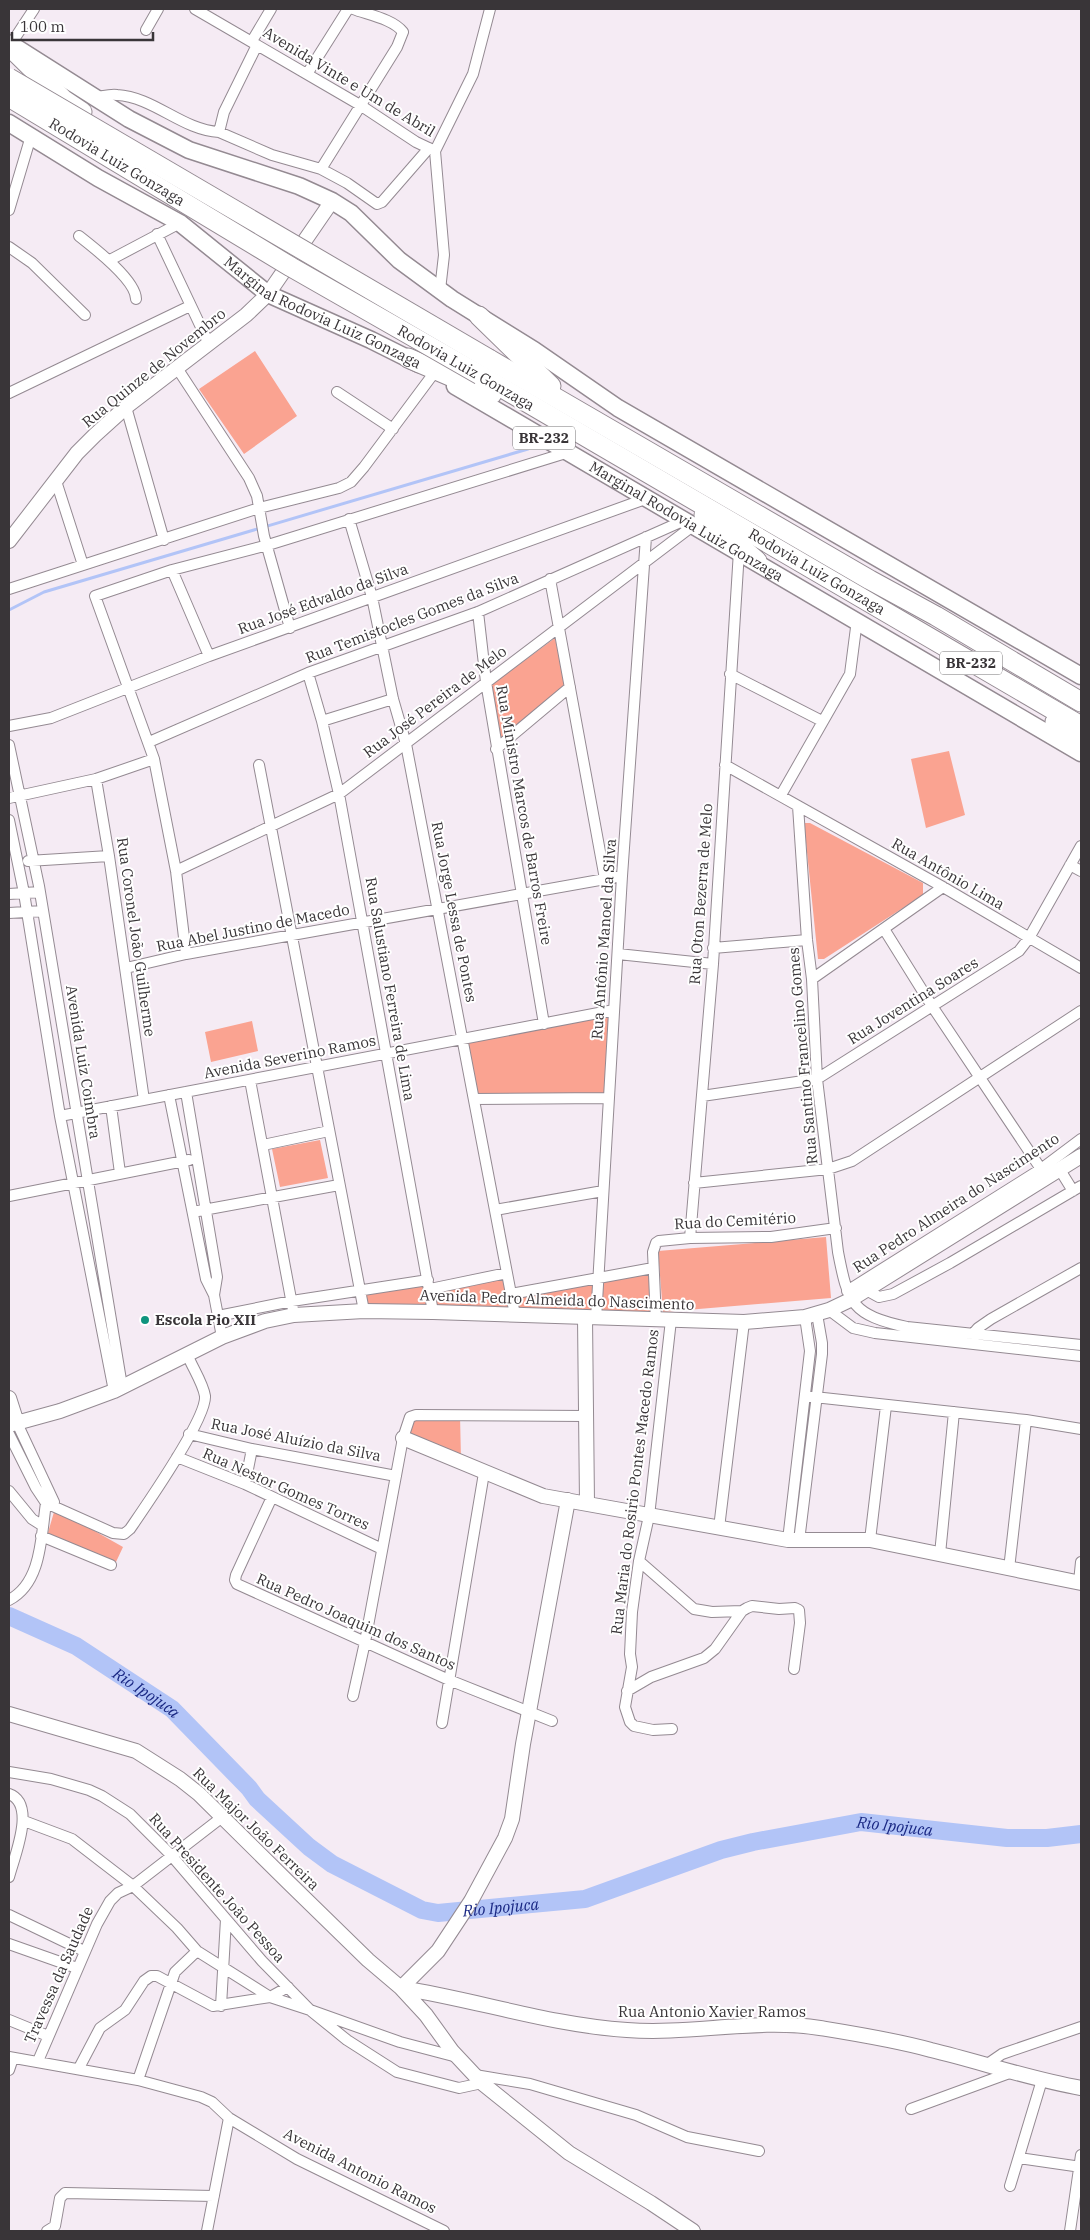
<svg xmlns="http://www.w3.org/2000/svg" width="1090" height="2240" font-family="'IBM Plex Serif',serif">
<style>
.green{fill:#faa391}
.lines{fill:none;stroke-linecap:round;stroke-linejoin:round}
.stream{stroke:#b2c4f7;stroke-width:3}
.river{stroke:#b2c4f7;stroke-width:18}
.street-casing{stroke:#948a92;stroke-width:12}
.secondary-casing{stroke:#948a92;stroke-width:16}
.primary-casing{stroke:#948a92;stroke-width:19}
.highway-casing{stroke:#948a92;stroke-width:21}
.street{stroke:#fff;stroke-width:10}
.secondary{stroke:#fff;stroke-width:14}
.primary{stroke:#fff;stroke-width:16}
.highway{stroke:#fff;stroke-width:19}
.highway-bridge-casing{stroke:#948a92;stroke-width:21;stroke-linecap:butt}
.highway-bridge{stroke:#fff;stroke-width:19}
.poi-dot{fill:#0f947e;stroke:#fff;stroke-width:2}
.labels{text-anchor:middle;stroke-width:4;stroke-linejoin:round;paint-order:stroke}
.shield{fill:#fff;stroke:#747274;stroke-width:1}
.shield-label{font-size:14px;font-weight:bold;fill:#393538}
.street-label{font-size:15px;fill:#393538;stroke:#fff}
.poi-label{font-size:15px;font-weight:bold;fill:#393538;stroke:#fff;text-anchor:start}
.water-label{font-size:16px;font-style:italic;fill:#192783;stroke:#fff}
</style>
<rect width="100%" height="100%" fill="#f5ebf4"/>
<path class="green" d="M255 351 297 416 244 454 199 389Z
M555 638 565 686 500 739 490 686Z
M949 751 965 815 926 828 911 759Z
M804 823H810L923 883V895L824 959H818Z
M614 1010 608 1098 474 1099 463 1039Z
M252 1021 258 1051 211 1062 205 1032Z
M320 1140 328 1178 280 1187 272 1149Z
M826 1237 831 1298 663 1312 658 1251Z
M653 1268 656 1320 362 1315 358 1291 426 1278 428 1288 507 1276 510 1292Z
M460 1415 461 1460 402 1433 405 1417Z
M54 1512 84 1525 123 1547 116 1562 47 1536Z"/>
<g class="lines">
<path class="stream" d="M9 610 44 592 528 449"/>
<path class="river" id="s1" d="M9 1616 76 1646 172 1709 249 1788 257 1799 309 1847 332 1864 422 1910 438 1913 585 1899 721 1850 753 1842 861 1822 1007 1838H1047L1081 1834"/>
<g class="street-casing">
<path id="street" d="M195 9 360 105 416 142 435 151
M146 30 158 9
M252 41 271 9
M11 44 34 9
M257 45 224 112 219 132 272 155 321 169 347 183 377 204 382 202 429 148
M307 74 348 9
M98 97C104 96 111 94 117 95 154 97 182 130 219 132
M321 169 397 47 403 32C393 19 369 15 353 9
M9 210 31 136
M157 234 209 344
M79 236C93 247 136 280 136 299
M9 247 32 263 85 315
M110 260 180 223
M440 290 444 255 435 151 473 74 490 9
M177 368 249 478 257 496 264 536 290 628
M337 392 393 429
M9 393 190 306
M126 407 164 540
M56 481 83 565
M349 519 372 597 393 699 406 744 515 1315
M172 570 209 656
M550 579 605 879
M9 589 259 508 339 488 351 482 364 467 434 373
M478 612 486 682 544 1024
M308 673 322 721 339 794 433 1312
M730 674 822 721
M322 721 393 699
M9 726 51 718 209 656 648 498
M149 742 308 673 478 612 685 520
M9 745 39 886 122 1386
M496 749 570 687
M259 765 364 1311
M725 765 943 887 1081 968
M96 779 109 856 144 1100
M781 795 850 674 857 620
M9 798 96 779 154 759
M798 806 807 940 812 979 817 1079 838 1252C848 1304 852 1315 907 1327L1081 1345
M9 820 24 893 60 1116 114 1391
M28 861 109 856
M1070 865 1081 871
M176 871 339 794 694 525
M9 894 40 892
M9 913 43 911
M884 929 932 1006 1047 1178
M713 948 807 940
M186 954 176 871 154 759 95 596 172 570 268 545 569 452
M618 954 713 964
M126 968 186 954 622 876
M812 979 943 887
M250 1080 294 1315
M186 1092 217 1277 214 1295 222 1337
M169 1095 206 1279 214 1295
M702 1096 817 1079 1005 960 1019 951 1029 938 1081 846
M474 1099 608 1098
M111 1106 120 1173
M60 1116 614 1010
M263 1145 329 1131
M1060 1170 1073 1191
M694 1183 828 1169 852 1161 1081 1011
M9 1196 189 1160
M495 1210 603 1191
M198 1211 339 1185
M690 1238 713 964 739 551
M430 1289 507 1273
M847 1291 1041 1169 1081 1139
M868 1291 879 1297 893 1294 950 1263 1081 1186
M511 1294 653 1268
M829 1310 853 1328 875 1333 1081 1356
M218 1316 292 1301 428 1280
M596 1319 622 876 646 537
M656 1320 653 1252 656 1243 659 1241 690 1238 771 1237 836 1228
M671 1320 649 1516 639 1561 632 1612 630 1654 632 1667 625 1707 630 1722 634 1726 653 1730 672 1729
M972 1335 978 1328 991 1319 1081 1268
M805 1396 1026 1420 1081 1429
M17 1423 54 1502
M9 1434 36 1488 46 1503 113 1533 124 1534 130 1529C145 1507 207 1418 205 1396 203 1383 192 1367 187 1354
M189 1434 252 1449 396 1476
M177 1457 245 1484 382 1549
M245 1484 252 1449
M9 1491 32 1519 43 1526
M272 1497 236 1575 235 1580 237 1584 449 1680 552 1721
M719 1528 744 1322
M41 1536 111 1565
M788 1540 810 1351 805 1317
M870 1540 886 1406
M799 1541 822 1354V1343L817 1314
M940 1554 954 1412
M639 1561 694 1609 712 1612 742 1611
M1009 1569 1026 1420
M1079 1582 1081 1562
M9 1600C42 1583 41 1536 46 1503L50 1498
M627 1691 651 1677 704 1658 715 1649 742 1611 747 1608 752 1606 779 1609 795 1608 799 1610 800 1623 794 1669
M353 1696 365 1642 403 1438 410 1417 416 1415 585 1416
M442 1723 484 1473
M9 1772 51 1779 89 1790 102 1796 130 1814 171 1855 262 1961 310 2010 400 2042 457 2057
M9 1794C37 1804 14 1857 9 1877
M24 1821 72 1839 133 1886 177 1928 197 1951 270 1997 310 2010 347 2040 397 2072 459 2088 482 2083
M9 1915 84 1951
M9 1944 77 1968
M221 2006 226 1919
M9 2020 48 2036
M9 2057 138 2080 201 2097 212 2102 229 2118 297 2159 444 2231
M38 2061 97 1924 110 1901 118 1893 133 1886 221 1818
M986 2065 1002 2054 1081 2027
M79 2068 100 2028 125 2010 144 1981 151 1976H157L213 2006 270 1997 288 1987
M9 2070 13 2058
M475 2075 530 2084 636 2115 687 2137 759 2151
M138 2080 175 1972 197 1951
M911 2109 1012 2072
M1019 2158 1081 2167
M1010 2186 1042 2080
M47 2231 55 2226 60 2198 65 2193 214 2196
M207 2231 229 2118
M1070 2231 1081 2155"/>
</g>
<g class="secondary-casing">
<path id="secondary" d="M9 541 77 453 95 435 126 407 246 315 268 294 332 201
M585 1318 587 1503
M9 1398 17 1423
M9 1425 60 1411 114 1391 222 1337 265 1321 294 1315 364 1311 433 1312 744 1322 805 1317 829 1310 850 1300 1081 1156
M403 1438 543 1496 788 1540H870L1081 1583
M9 1714 136 1751 180 1779 199 1794 288 1882 368 1960 401 1988 426 2015 452 2051 482 2083 569 2153 651 2203 693 2231
M401 1988C477 2000 550 2025 627 2030 691 2035 756 2018 820 2028 857 2034 895 2040 931 2050 981 2062 1030 2079 1081 2088
M401 1988 438 1951 471 1901 505 1838 512 1819 523 1744 568 1500"/>
</g>
<g class="primary-casing">
<g id="primary">
<path d="M17 48 129 119 189 150 299 186 332 201 351 213 399 260 452 299 534 350 618 408 1081 676"/>
<path id="s2" d="M9 123 98 178 180 223 268 294 371 340 419 364"/>
<path id="s3" d="M455 386 1081 753"/>
</g>
</g>
<g class="highway-casing">
<g id="highway">
<path d="M9 46 64 100 82 112"/>
<path d="M479 316 551 386"/>
<path d="M408 358 492 394"/>
<path d="M489 359 870 580 936 616 1081 702"/>
<path id="s4" d="M480 375 1081 726"/>
<path d="M704 515 757 561"/>
<path d="M1055 722 1081 743"/>
</g>
</g>
<use href="#street" class="street"/>
<use href="#secondary" class="secondary"/>
<use href="#primary" class="primary"/>
<use href="#highway" class="highway"/>
<g class="highway-bridge-casing">
<g id="highway-bridge">
<path d="M9 78 489 359"/>
<path id="s5" d="M9 97 291 267 480 375"/>
</g>
</g>
<use href="#highway-bridge" class="highway-bridge"/>
</g>
<circle class="poi-dot" cx="145" cy="1320" r="5"/>
<g class="labels">
<g class="shield">
<rect x="513" y="426.5" width="62" height="23" rx="4"/>
<rect x="940" y="651.5" width="62" height="23" rx="4"/>
</g>
<g class="shield-label">
<text x="544" y="443">BR-232</text>
<text x="971" y="668">BR-232</text>
</g>
<g class="street-label">
<text transform="translate(349 82) rotate(31)" y="5">Avenida Vinte e Um de Abril</text>
<text dy="5" stroke="none"><textPath href="#s5" startOffset="126">Rodovia Luiz Gonzaga</textPath></text>
<text dy="5" stroke="none"><textPath href="#s2" startOffset="368">Marginal Rodovia Luiz Gonzaga</textPath></text>
<text transform="translate(154 368) rotate(-39)" y="5">Rua Quinze de Novembro</text>
<text transform="translate(466 368) rotate(30)" y="5">Rodovia Luiz Gonzaga</text>
<text dy="5" stroke="none"><textPath href="#s3" startOffset="268">Marginal Rodovia Luiz Gonzaga</textPath></text>
<text dy="5" stroke="none"><textPath href="#s4" startOffset="390">Rodovia Luiz Gonzaga</textPath></text>
<text transform="translate(323 599) rotate(-20)" y="5">Rua José Edvaldo da Silva</text>
<text transform="translate(412 618) rotate(-21)" y="5">Rua Temistocles Gomes da Silva</text>
<text transform="translate(435 702) rotate(-37)" y="5">Rua José Pereira de Melo</text>
<text transform="translate(524 815) rotate(80)" y="5">Rua Ministro Marcos de Barros Freire</text>
<text transform="translate(948 874) rotate(30)" y="5">Rua Antônio Lima</text>
<text transform="translate(701 894) rotate(-86)" y="5">Rua Oton Bezerra de Melo</text>
<text transform="translate(454 912) rotate(79)" y="5">Rua Jorge Lessa de Pontes</text>
<text transform="translate(253 928) rotate(-11)" y="5">Rua Abel Justino de Macedo</text>
<text transform="translate(136 937) rotate(82)" y="5">Rua Coronel João Guilherme</text>
<text transform="translate(604 939) rotate(-86)" y="5">Rua Antônio Manoel da Silva</text>
<text transform="translate(390 989) rotate(80)" y="5">Rua Salustiano Ferreira de Lima</text>
<text transform="translate(913 1001) rotate(-32)" y="5">Rua Joventina Soares</text>
<text transform="translate(803 1056) rotate(-95)" y="5">Rua Santino Francelino Gomes</text>
<text transform="translate(290 1057) rotate(-11)" y="5">Avenida Severino Ramos</text>
<text transform="translate(83 1062) rotate(81)" y="5">Avenida Luiz Coimbra</text>
<text transform="translate(956 1203) rotate(-33)" y="5">Rua Pedro Almeira do Nascimento</text>
<text transform="translate(735 1221) rotate(-3)" y="5">Rua do Cemitério</text>
<text transform="translate(557 1300) rotate(2)" y="5">Avenida Pedro Almeida do Nascimento</text>
<text transform="translate(296 1440) rotate(11)" y="5">Rua José Aluízio da Silva</text>
<text transform="translate(635 1482) rotate(-83)" y="5">Rua Maria do Rosirio Pontes Macedo Ramos</text>
<text transform="translate(286 1489) rotate(24)" y="5">Rua Nestor Gomes Torres</text>
<text transform="translate(356 1622) rotate(24)" y="5">Rua Pedro Joaquim dos Santos</text>
<text transform="translate(256 1829) rotate(44)" y="5">Rua Major João Ferreira</text>
<text transform="translate(217 1888) rotate(48)" y="5">Rua Presidente João Pessoa</text>
<text transform="translate(59 1975) rotate(-66)" y="5">Travessa da Saudade</text>
<text x="712" y="2017">Rua Antonio Xavier Ramos</text>
<text transform="translate(360 2171) rotate(27)" y="5">Avenida Antonio Ramos</text>
</g>
<g class="poi-label">
<text x="155" y="1325">Escola Pio XII</text>
</g>
<g class="water-label">
<text dy="6" stroke="none"><textPath href="#s1" startOffset="158">Rio Ipojuca</textPath></text>
<text dy="6" stroke="none"><textPath href="#s1" startOffset="998">Rio Ipojuca</textPath></text>
<text dy="6" stroke="none"><textPath href="#s1" startOffset="592">Rio Ipojuca</textPath></text>
</g>
</g>
<rect width="1090" height="2240" fill="none" stroke="#393538" stroke-width="20"/>
<path d="M12 32v8h141v-8" fill="none" stroke="#393538" stroke-width="2.5"/>
<text x="20" y="32" font-size="15" fill="#393538" stroke="#ffffff" stroke-width="4" paint-order="stroke">100 m</text>
</svg>
